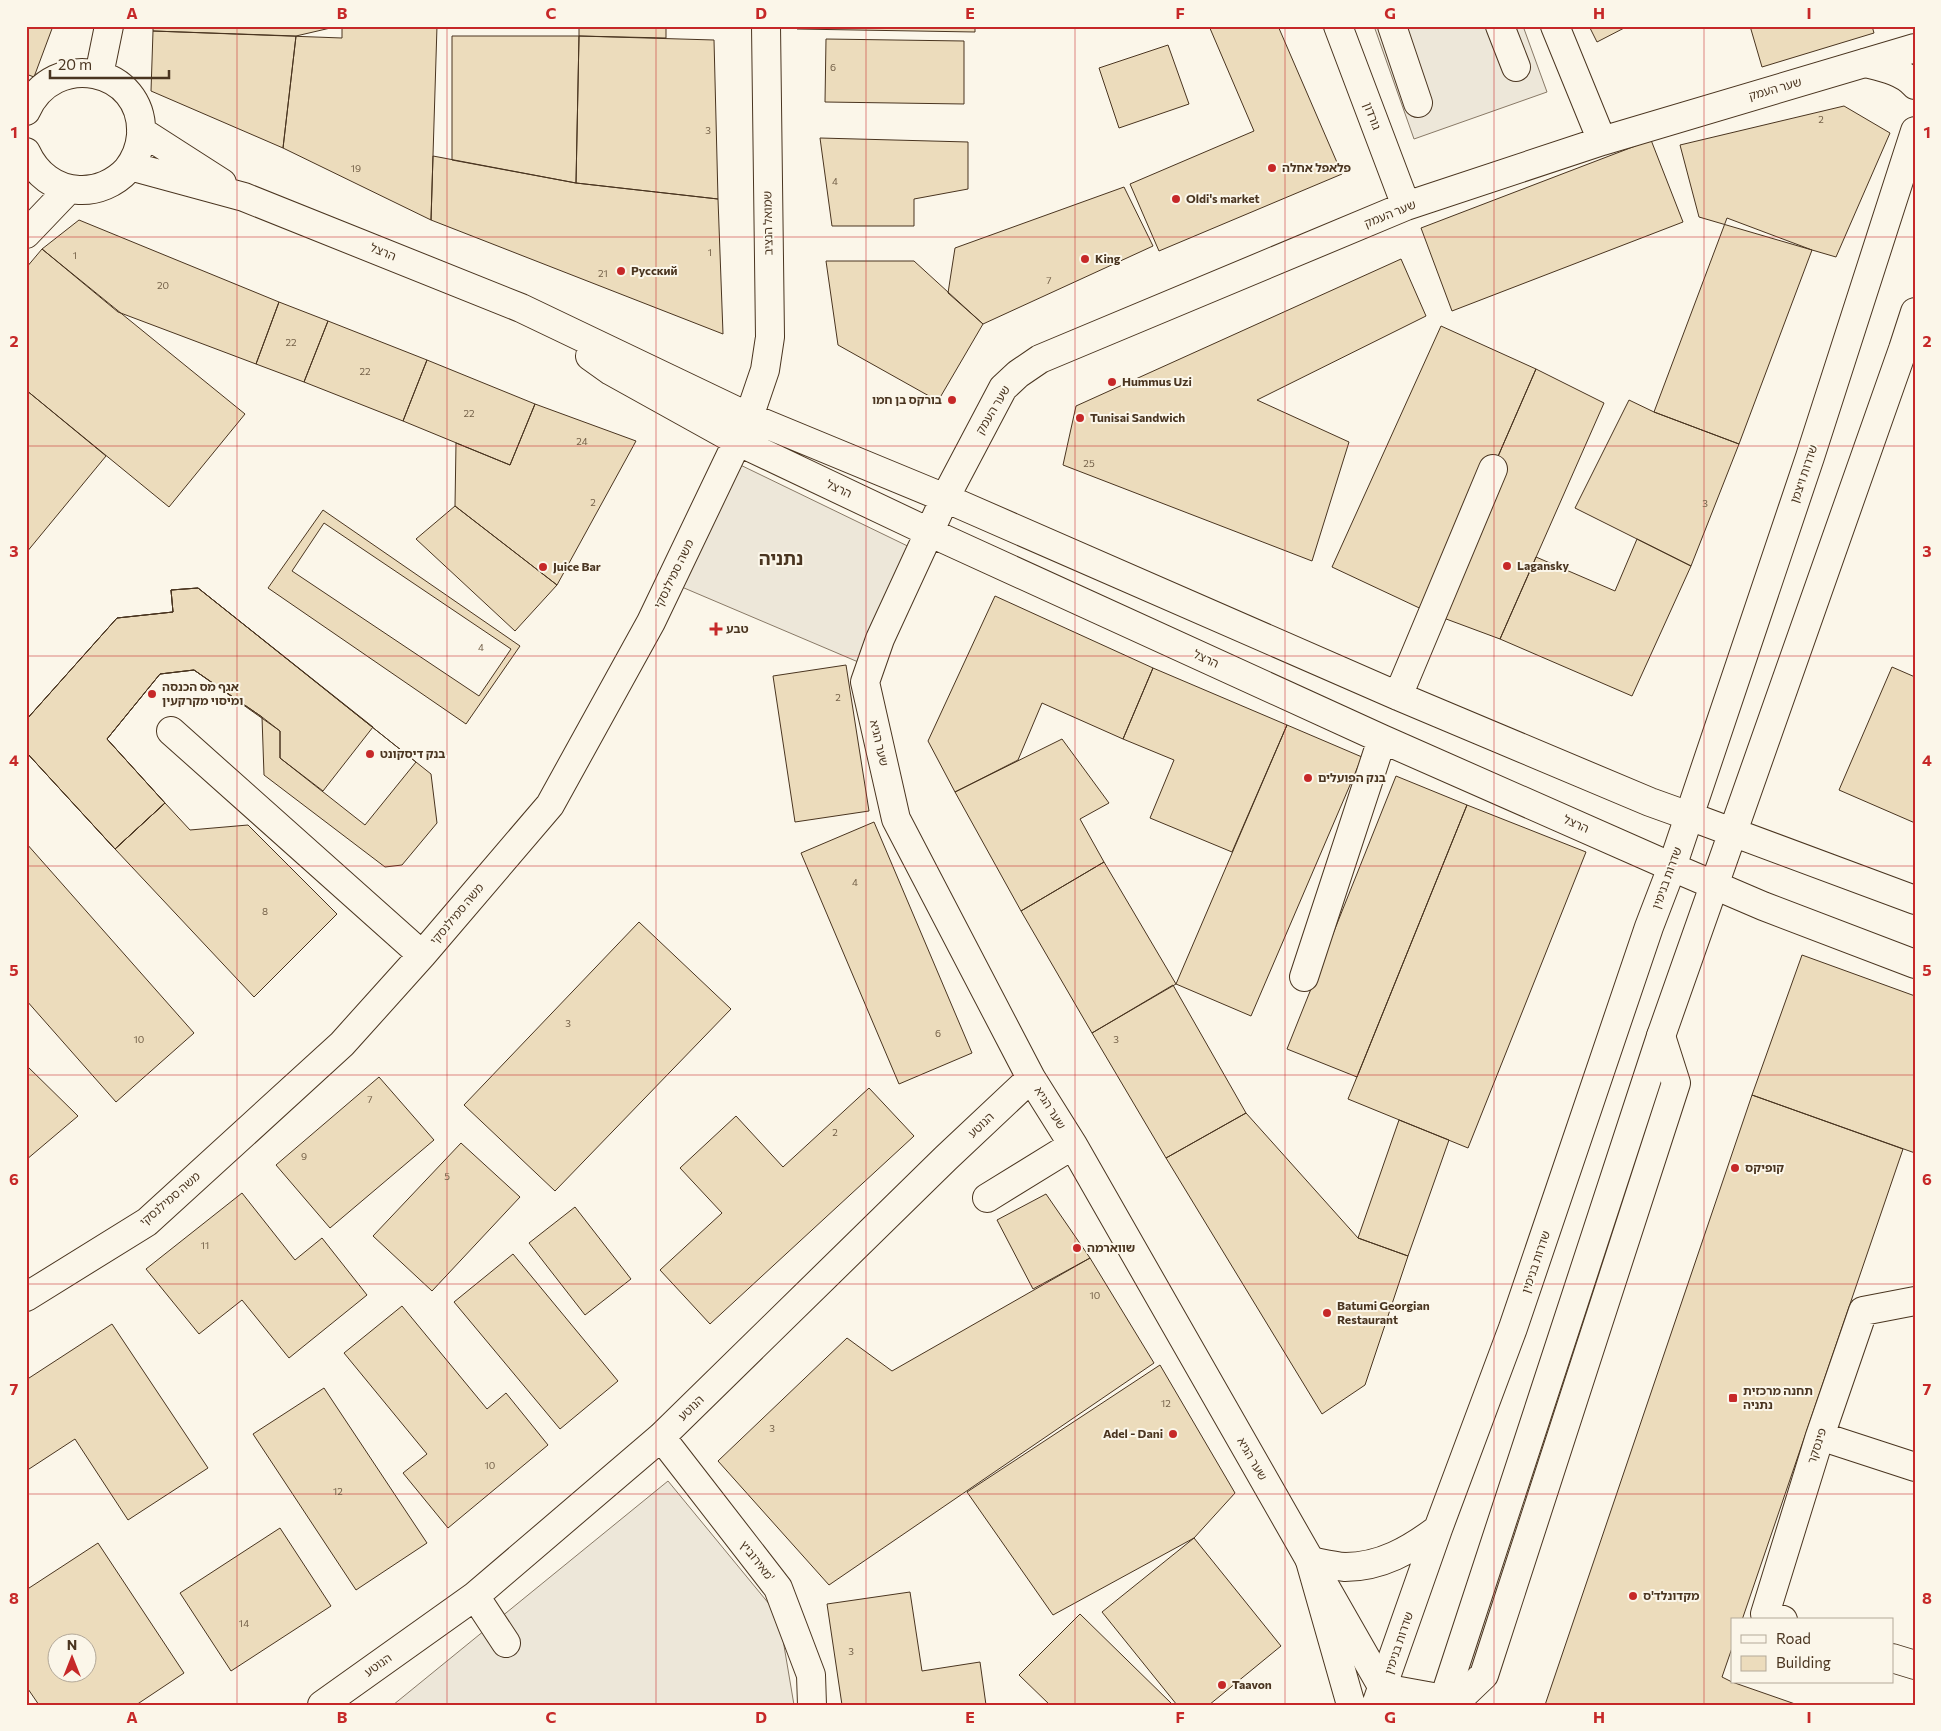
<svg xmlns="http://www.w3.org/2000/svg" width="1941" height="1731" font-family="Commissioner,'Noto Sans Hebrew',sans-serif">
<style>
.parking{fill:#ede7d9;stroke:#887966}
.building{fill:#ecdcbc;stroke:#4a3520;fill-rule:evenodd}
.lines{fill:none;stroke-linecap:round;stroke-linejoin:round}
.minor-casing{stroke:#4a3520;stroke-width:30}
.major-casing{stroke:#4a3520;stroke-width:30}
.minor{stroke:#fbf6e9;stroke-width:28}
.major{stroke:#fbf6e9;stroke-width:28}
.grid{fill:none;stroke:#c62828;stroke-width:1;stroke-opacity:0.55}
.poi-dot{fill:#c62828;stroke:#fbf6e9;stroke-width:2}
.labels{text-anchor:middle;stroke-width:4;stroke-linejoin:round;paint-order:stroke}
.number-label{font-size:10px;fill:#725f47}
.street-label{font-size:12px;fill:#4a3520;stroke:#fbf6e9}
.poi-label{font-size:12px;font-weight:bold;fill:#4a3520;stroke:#fbf6e9;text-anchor:start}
.district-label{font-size:18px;font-weight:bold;fill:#4a3520;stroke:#fbf6e9}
.neatline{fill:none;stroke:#c62828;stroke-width:2}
.grid-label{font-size:16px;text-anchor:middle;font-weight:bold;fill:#c62828}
</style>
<rect width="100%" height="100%" fill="#fbf6e9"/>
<path class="parking" d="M1374 26H1523L1547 92 1414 139Z
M728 459 922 553 870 667 670 582Z
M668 1481 779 1616 794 1705H393Z"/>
<path class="building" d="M26 26H53L34 77 26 74Z
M153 26H342V38L153 31Z
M339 26H437L431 220 283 148 296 36Z
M579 26H666V38L579 36Z
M797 26H975V32L797 29Z
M1209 26H1278L1342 174 1159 251 1130 184 1254 131Z
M1589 26H1628L1597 42Z
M1750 26H1872L1874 33 1762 67Z
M153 31 296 36 283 148 151 91Z
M452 36H579L576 183 452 160Z
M579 36 714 40 718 199 576 183Z
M826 39 964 41V104L825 102Z
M1168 45 1189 104 1119 128 1099 68Z
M1844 106 1890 133 1836 257 1699 217 1680 145Z
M820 138 968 142V189L914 199V226H832Z
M1651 140 1683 222 1452 311 1421 228Z
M433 156 576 183 718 199 723 334 431 220Z
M1124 187 1153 246 983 324 948 293 955 248Z
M1727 218 1812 250 1739 444 1654 412Z
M79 220 279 302 256 364 118 312 42 249Z
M42 249 245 414 169 507 26 390V268Z
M1401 259 1426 316 1257 400 1349 442 1312 561 1063 465 1076 406Z
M826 261H914L983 324 938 401 838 345Z
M279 302 328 321 304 382 256 364Z
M328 321 427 360 403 421 304 382Z
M1441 326 1536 369 1430 613 1332 567Z
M427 360 535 404 510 465 403 421Z
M1536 369 1604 403 1500 639 1430 613Z
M26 390 106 456 26 553Z
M1629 400 1654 412 1739 444 1691 566 1575 508Z
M535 404 636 441 557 585 455 506 456 443 510 465Z
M455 506 557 585 515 631 416 539Z
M323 510 520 646 466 724 268 588Z
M324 523 511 649 479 696 292 571Z
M1637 539 1691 566 1632 696 1500 639 1536 557 1615 591Z
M198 588 373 727 323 791 280 758V731L262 717 194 670 160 674 107 739 165 803 115 849 26 752V720L117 618 173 612 171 590Z
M198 588 416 762 365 825 280 758V731L194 670 160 674 107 739 165 803 115 849 26 752V720L117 618 173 612 171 590Z
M198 588 431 774 437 823 402 865 385 867 264 775 262 717 194 670 160 674 107 739 165 803 115 849 26 752V720L117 618 173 612 171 590Z
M995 596 1153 668 1123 739 1042 703 1018 760 955 792 928 741Z
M846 665 869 811 795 822 773 676Z
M1892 667 1915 677V823L1839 790Z
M1153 668 1287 725 1232 852 1150 818 1174 760 1123 739Z
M1287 725 1362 757 1251 1016 1176 984Z
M1062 739 1109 803 1080 819 1104 862 1021 911 955 792Z
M1396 776 1467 805 1357 1077 1287 1049Z
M165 803 190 830 248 825 337 914 254 997 115 849Z
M1467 805 1586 852 1468 1148 1348 1099Z
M874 822 972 1053 899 1084 801 853Z
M26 843 194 1033 116 1102 26 1000Z
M1104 862 1176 984 1092 1033 1021 911Z
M639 922 731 1009 555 1191 464 1105Z
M1802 955 1915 996V1153L1752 1095Z
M1173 985 1246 1113 1166 1158 1092 1033Z
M26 1065 78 1116 26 1160Z
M379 1077 434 1140 330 1228 276 1165Z
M869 1088 914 1136 710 1324 660 1270 722 1213 680 1168 736 1116 783 1167Z
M1752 1095 1903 1149 1742 1620H1732V1648L1722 1677 1732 1682 1798 1705H1545Z
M1246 1113 1358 1238 1408 1256 1365 1385 1322 1414 1166 1158Z
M1399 1120 1449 1140 1408 1256 1358 1238Z
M461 1143 520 1197 432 1291 373 1236Z
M242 1193 295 1260 322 1238 367 1295 289 1358 242 1300 199 1334 146 1269Z
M1046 1194 1090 1258 1033 1289 997 1220Z
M575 1207 631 1279 585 1315 529 1243Z
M513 1254 618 1381 560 1429 454 1302Z
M1090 1258 1154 1363 829 1585 718 1461 847 1338 892 1371Z
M402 1306 487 1409 506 1393 548 1445 448 1528 403 1473 427 1454 344 1353Z
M112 1324 208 1468 128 1520 75 1439 26 1471V1380Z
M1160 1365 1235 1493 1194 1538 1053 1615 967 1492Z
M324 1388 427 1543 356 1590 253 1434Z
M280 1528 331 1606 231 1671 180 1593Z
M1194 1538 1281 1646 1209 1705H1177L1102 1612Z
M98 1543 184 1673 136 1705H39L26 1686V1590ZM58 1644H88V1674H58Z
M910 1592 922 1671 980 1662 986 1705H842L827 1604Z
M1080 1614 1173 1705H1050L1019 1675Z"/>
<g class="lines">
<g class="minor-casing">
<path id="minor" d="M1338 26 1406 206
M1392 26 1418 103
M1500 26 1516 67
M1555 26 1602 141
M99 75 109 26
M26 111C53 49 145 67 141 135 140 148 135 160 127 170 115 183 97 191 79 190 55 189 36 174 26 152
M141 131 222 183
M130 166 244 197 521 308 749 417 945 498 1398 696 1650 802 1689 816
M26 234 69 189
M590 356 611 371 737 441 931 533 1382 739 1672 867
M1398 696 1493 469
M171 731 422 955
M1304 977 1382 739
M987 1198 1073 1145
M26 1297 147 1222 342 1044 422 955 550 805 651 622 749 417 765 370 770 337 766 26
M1820 1436 1915 1467
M661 1437 778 1588 811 1675 812 1705
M475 1596 506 1643
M1783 1620 1765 1614 1820 1436 1863 1311 1915 1301
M1892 1658 1915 1665
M1383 1688 1444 1699 1462 1696 1484 1675 1676 1083 1661 1036
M322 1705 475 1596 661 1437 946 1158 1031 1078
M1398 1705 1383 1688 1073 1145 1031 1078 896 819 865 682 880 639 945 498 1003 388 1018 374 1040 359 1406 206 1602 141 1915 48"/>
</g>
<g class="major-casing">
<path id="major" d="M1865 63C1881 67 1903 71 1915 85
M1689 816 1915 900
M1672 867 1763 906 1915 964
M1351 1705 1310 1561C1321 1563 1333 1566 1345 1567 1381 1567 1410 1550 1438 1529
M1376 1705 1438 1529 1513 1328 1649 927 1672 867 1810 457 1915 131
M1442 1705 1661 1036 1903 349 1915 312"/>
</g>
<use href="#minor" class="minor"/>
<use href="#major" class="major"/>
</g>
<path class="grid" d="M237 26V1705M447 26V1705M656 26V1705M866 26V1705M1075 26V1705M1285 26V1705M1494 26V1705M1704 26V1705M26 237H1915M26 446H1915M26 656H1915M26 866H1915M26 1075H1915M26 1284H1915M26 1494H1915"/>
<g class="poi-dot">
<circle cx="1272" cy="168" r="5"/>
<circle cx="1176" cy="199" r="5"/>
<circle cx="1085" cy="259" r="5"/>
<circle cx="621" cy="271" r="5"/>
<circle cx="1112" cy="382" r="5"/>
<circle cx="952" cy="400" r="5"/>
<circle cx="1080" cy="418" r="5"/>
<circle cx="1507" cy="566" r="5"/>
<circle cx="543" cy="567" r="5"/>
<path d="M713.5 621.5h5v5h5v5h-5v5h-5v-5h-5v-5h5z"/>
<circle cx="152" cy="694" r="5"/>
<circle cx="370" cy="754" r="5"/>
<circle cx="1308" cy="778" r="5"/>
<circle cx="1735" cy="1168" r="5"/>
<circle cx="1077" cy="1248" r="5"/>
<circle cx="1327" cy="1313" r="5"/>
<rect x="1728" y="1393" width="10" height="10" rx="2.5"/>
<circle cx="1173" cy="1434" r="5"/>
<circle cx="1633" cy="1596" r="5"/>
<circle cx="1222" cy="1685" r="5"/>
</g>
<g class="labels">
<g class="number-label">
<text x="833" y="71">6</text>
<text x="1821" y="123">2</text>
<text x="708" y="134">3</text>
<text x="356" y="172">19</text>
<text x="835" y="185">4</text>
<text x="710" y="256">1</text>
<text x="75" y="259">1</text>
<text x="603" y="277">21</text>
<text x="1049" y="284">7</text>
<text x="163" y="289">20</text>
<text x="291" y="346">22</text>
<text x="365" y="375">22</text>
<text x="469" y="417">22</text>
<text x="582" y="445">24</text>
<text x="1089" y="467">25</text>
<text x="593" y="506">2</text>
<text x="1705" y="507">3</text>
<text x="481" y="651">4</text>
<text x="838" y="701">2</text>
<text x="855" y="886">4</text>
<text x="265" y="915">8</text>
<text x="568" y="1027">3</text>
<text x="938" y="1037">6</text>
<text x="139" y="1043">10</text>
<text x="1116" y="1043">3</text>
<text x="370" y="1103">7</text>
<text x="835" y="1136">2</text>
<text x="304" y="1160">9</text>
<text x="447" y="1180">5</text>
<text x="205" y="1249">11</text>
<text x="1095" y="1299">10</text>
<text x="1166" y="1407">12</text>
<text x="772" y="1432">3</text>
<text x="490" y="1469">10</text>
<text x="338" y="1495">12</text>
<text x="244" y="1627">14</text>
<text x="851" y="1655">3</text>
</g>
<g class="street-label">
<text transform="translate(1775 89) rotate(-16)" y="4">שער העמק</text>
<text transform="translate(1372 116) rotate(69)" y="4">גורדון</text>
<text transform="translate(1390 214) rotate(-22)" y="4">שער העמק</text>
<text transform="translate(768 223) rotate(-91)" y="4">שמואל הנציב</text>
<text transform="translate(383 252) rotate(22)" y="4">הרצל</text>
<text transform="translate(993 410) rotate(-59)" y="4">שער העמק</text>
<text transform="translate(1804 474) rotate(-71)" y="4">שדרות ויצמן</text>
<text transform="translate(839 489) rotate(25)" y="4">הרצל</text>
<text transform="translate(674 574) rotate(-64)" y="4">משה סמילנסקי</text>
<text transform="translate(1206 659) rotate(25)" y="4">הרצל</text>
<text transform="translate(879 743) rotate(77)" y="4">שער הגיא</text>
<text transform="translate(1576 824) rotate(24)" y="4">הרצל</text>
<text transform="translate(1667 878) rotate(-70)" y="4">שדרות בנימין</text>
<text transform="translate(457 914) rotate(-50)" y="4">משה סמילנסקי</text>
<text transform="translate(1050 1108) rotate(58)" y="4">שער הגיא</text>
<text transform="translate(981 1125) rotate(-43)" y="4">הנוטע</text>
<text transform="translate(170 1199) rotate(-41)" y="4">משה סמילנסקי</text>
<text transform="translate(1536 1262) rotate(-71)" y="4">שדרות בנימין</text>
<text transform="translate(691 1408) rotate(-44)" y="4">הנוטע</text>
<text transform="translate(1817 1446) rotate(-72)" y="4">פינסקר</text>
<text transform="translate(1252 1459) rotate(60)" y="4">שער הגיא</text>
<text transform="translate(757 1561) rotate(52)" y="4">מאירוביץ'</text>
<text transform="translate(1399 1643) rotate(-71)" y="4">שדרות בנימין</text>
<text transform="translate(378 1665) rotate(-35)" y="4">הנוטע</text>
</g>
<g class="poi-label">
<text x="1282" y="172">פלאפל אחלה</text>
<text x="1186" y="203">Oldi's market</text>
<text x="1095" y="263">King</text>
<text x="631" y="275">Русский</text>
<text x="1122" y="386">Hummus Uzi</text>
<text x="942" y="404" text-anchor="end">בורקס בן חמו</text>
<text x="1090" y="422">Tunisai Sandwich</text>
<text x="1517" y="570">Lagansky</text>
<text x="553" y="571">Juice Bar</text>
<text x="726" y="633">טבע</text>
<text x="162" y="691">אגף מס הכנסה<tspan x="162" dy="14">ומיסוי מקרקעין</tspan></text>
<text x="380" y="758">בנק דיסקונט</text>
<text x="1318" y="782">בנק הפועלים</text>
<text x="1745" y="1172">קופיקס</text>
<text x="1087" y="1252">שווארמה</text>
<text x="1337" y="1310">Batumi Georgian<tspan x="1337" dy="14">Restaurant</tspan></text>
<text x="1743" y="1395">תחנה מרכזית<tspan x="1743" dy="14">נתניה</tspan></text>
<text x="1163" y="1438" text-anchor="end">Adel - Dani</text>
<text x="1643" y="1600">מקדונלד'ס</text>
<text x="1232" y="1689">Taavon</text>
</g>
<g class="district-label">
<text x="781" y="565">נתניה</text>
</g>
</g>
<rect width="1941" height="1731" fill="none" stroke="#fbf6e9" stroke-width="55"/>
<rect x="1731" y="1618" width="162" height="65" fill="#fbf6e9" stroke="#b4a999"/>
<rect x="1741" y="1635" width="25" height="8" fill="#fbf6e9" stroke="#b4a999"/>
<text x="1776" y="1644" font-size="15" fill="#4a3520">Road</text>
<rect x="1741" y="1656" width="25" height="15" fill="#ecdcbc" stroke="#b4a999"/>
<text x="1776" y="1668" font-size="15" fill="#4a3520">Building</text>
<g transform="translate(72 1658)"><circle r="24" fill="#fbf6e9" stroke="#b4a999"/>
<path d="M0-4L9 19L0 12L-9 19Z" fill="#c62828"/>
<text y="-8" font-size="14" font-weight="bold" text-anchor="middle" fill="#4a3520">N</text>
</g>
<path d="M50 70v8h119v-8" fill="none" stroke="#4a3520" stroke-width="2.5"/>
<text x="58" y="70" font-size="15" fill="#4a3520" stroke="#fbf6e9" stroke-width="4" paint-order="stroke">20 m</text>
<rect x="28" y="28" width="1886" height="1676" class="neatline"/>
<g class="grid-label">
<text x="132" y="19">A</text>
<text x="342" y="19">B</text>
<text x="551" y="19">C</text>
<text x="761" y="19">D</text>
<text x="970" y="19">E</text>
<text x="1180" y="19">F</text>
<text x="1390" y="19">G</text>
<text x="1599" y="19">H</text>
<text x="1809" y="19">I</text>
<text x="14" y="138">1</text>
<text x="1927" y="138">1</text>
<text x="14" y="347">2</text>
<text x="1927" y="347">2</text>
<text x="14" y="557">3</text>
<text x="1927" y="557">3</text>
<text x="14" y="766">4</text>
<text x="1927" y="766">4</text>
<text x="14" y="976">5</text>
<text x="1927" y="976">5</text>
<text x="14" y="1185">6</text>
<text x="1927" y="1185">6</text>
<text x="14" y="1395">7</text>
<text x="1927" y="1395">7</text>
<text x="14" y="1604">8</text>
<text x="1927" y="1604">8</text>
<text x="132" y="1723">A</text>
<text x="342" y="1723">B</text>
<text x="551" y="1723">C</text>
<text x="761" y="1723">D</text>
<text x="970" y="1723">E</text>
<text x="1180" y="1723">F</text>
<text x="1390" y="1723">G</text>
<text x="1599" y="1723">H</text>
<text x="1809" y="1723">I</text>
</g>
</svg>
